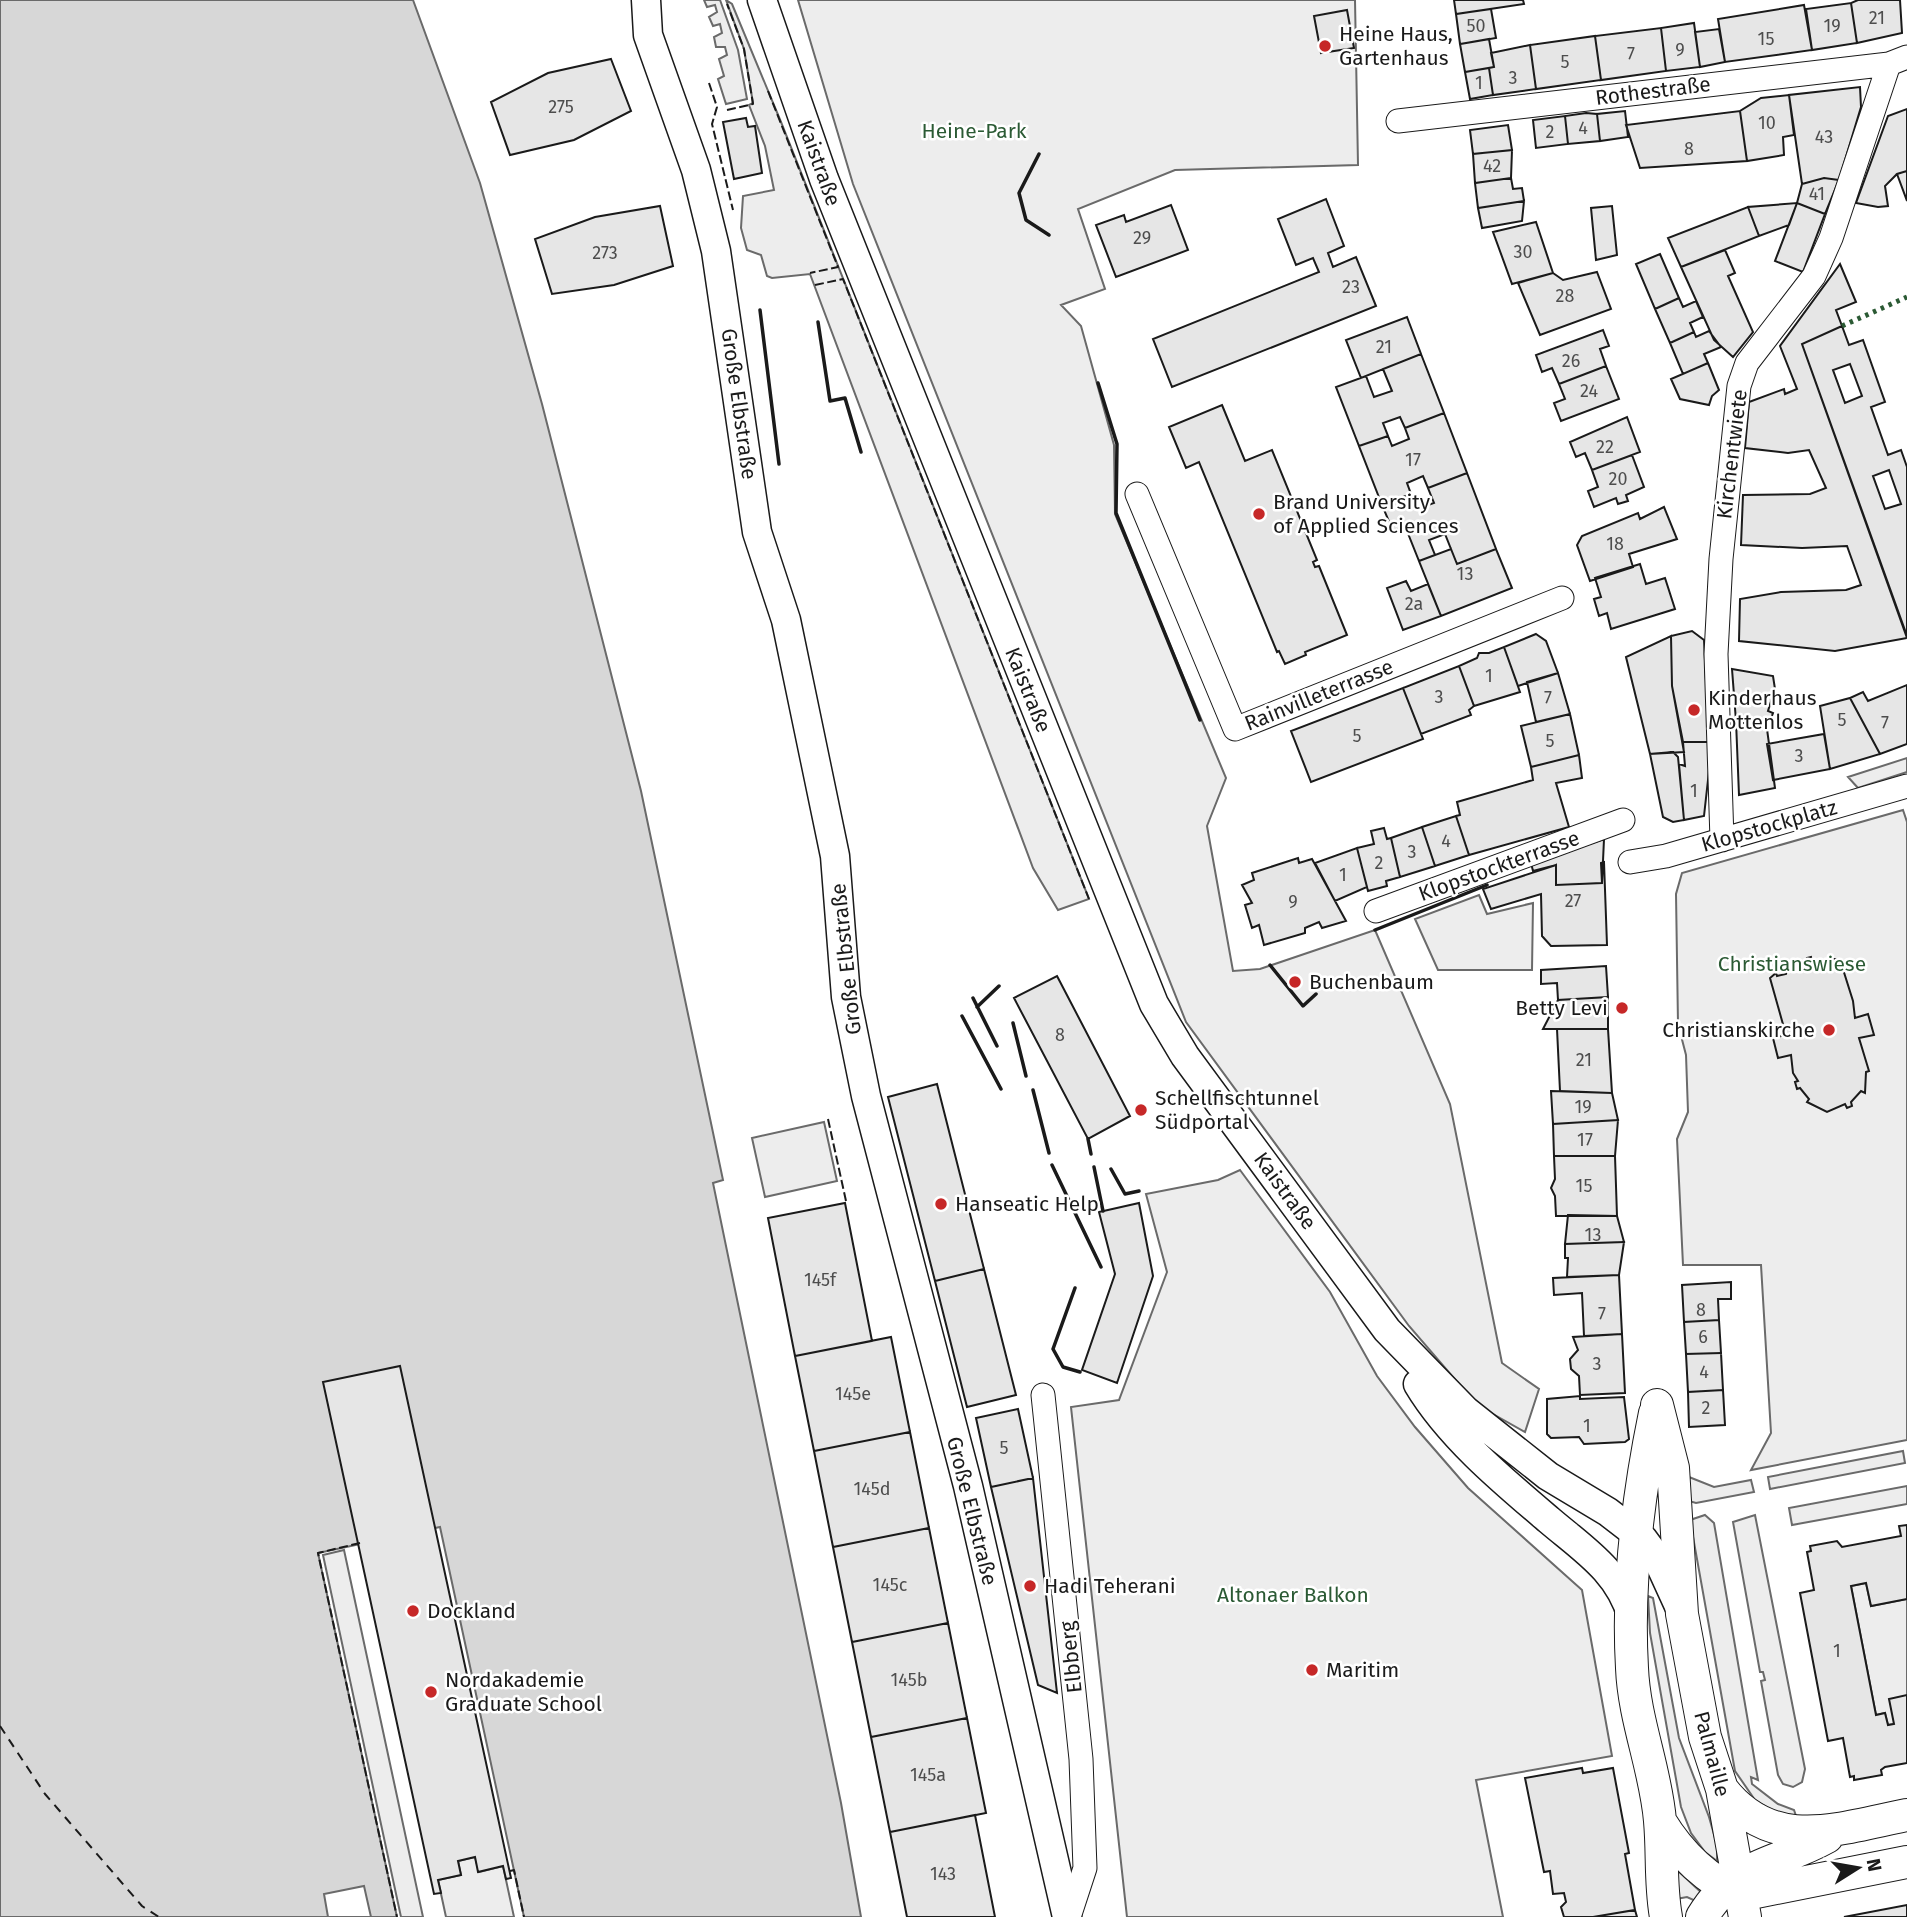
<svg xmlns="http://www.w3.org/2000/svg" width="1907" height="1917" font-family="'Fira Sans',sans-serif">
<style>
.built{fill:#ededed;stroke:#6a6a6a;stroke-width:2}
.water{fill:#d7d7d7;stroke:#6a6a6a;stroke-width:2}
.pier{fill:#fff;stroke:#6a6a6a;stroke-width:2}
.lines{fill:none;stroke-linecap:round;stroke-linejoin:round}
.ferry{stroke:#1a1a1a;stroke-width:2;stroke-dasharray:9 7;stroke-linecap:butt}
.building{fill:#e6e6e6;stroke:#1a1a1a;stroke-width:2;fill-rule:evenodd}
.minor-casing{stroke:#1a1a1a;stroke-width:25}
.tertiary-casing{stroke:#1a1a1a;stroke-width:31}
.secondary-casing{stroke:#1a1a1a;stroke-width:34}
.minor{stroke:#fff;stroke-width:23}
.tertiary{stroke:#fff;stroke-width:28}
.secondary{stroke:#fff;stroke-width:32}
.hedge{stroke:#2b5a34;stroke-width:5;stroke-dasharray:3.5 5;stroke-linecap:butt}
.fence{stroke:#1a1a1a;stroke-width:2;stroke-dasharray:9 3.5;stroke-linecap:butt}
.wall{stroke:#1a1a1a;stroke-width:3.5}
.poi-dot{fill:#c62828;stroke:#fff;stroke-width:2.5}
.labels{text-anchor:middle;stroke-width:5;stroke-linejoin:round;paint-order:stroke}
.number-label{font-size:18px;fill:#4d4d4d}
.poi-label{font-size:21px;fill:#1a1a1a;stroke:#fff;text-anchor:start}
.street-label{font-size:21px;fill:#1a1a1a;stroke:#fff}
.park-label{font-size:21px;fill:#2b5a34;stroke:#fff}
</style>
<rect width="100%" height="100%" fill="#fff"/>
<path class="built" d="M704 0H720L738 50 747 99 726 104 718 79 724 76 719 59 727 55 725 47H716L714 37 722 33 720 24 713 26 709 17 717 12 715 5 707 7Z
M726 0 732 4 781 122 1089 899 1058 910 1033 868 810 274 772 278 767 276 761 255 747 250 741 228 743 196 774 190 765 146 749 105 753 103 744 49Z
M798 0H1355L1358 165 1175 170 1078 209 1105 289 1061 305 1081 326 1114 445 1115 514 1226 778 1207 826 1233 971 1260 969 1375 930 1450 1104 1502 1363 1539 1389 1525 1432 1477 1405 1409 1326 1186 1022 853 184Z
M1907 758V772L1858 788 1848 777Z
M1903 810 1907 822V1440L1751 1470 1771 1433 1761 1265H1683L1677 1139 1688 1112 1686 1055 1678 1024 1676 894 1682 873Z
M1479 895 1487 914 1533 903 1532 970H1438L1415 919Z
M824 1122 837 1181 765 1197 752 1138Z
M1240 1170 1330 1292 1377 1376 1415 1427 1468 1488 1582 1590 1612 1756 1476 1780 1503 1917H1127L1071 1407 1119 1400 1167 1272 1146 1194 1218 1180Z
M1903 1451 1905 1463 1770 1489 1768 1477Z
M1689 1477 1714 1487 1751 1480 1754 1492 1696 1503 1689 1501Z
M1907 1486V1504L1792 1525 1789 1508Z
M1705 1515 1714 1523 1758 1780 1751 1777 1752 1784 1778 1804 1794 1810 1796 1816 1775 1812 1755 1800 1735 1771 1690 1520Z
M1755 1515 1805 1769 1802 1782 1793 1787 1783 1784 1778 1775 1761 1681 1765 1680 1763 1672H1760L1733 1522Z
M344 1550 423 1917H401L323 1555Z
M1866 1583 1871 1606 1907 1599V1695L1894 1724 1888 1725 1885 1713 1876 1715 1851 1586Z
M1648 1596 1653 1598 1679 1738 1709 1817 1717 1845V1861L1705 1852 1691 1833 1681 1807 1650 1633Z
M475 1857 479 1872 503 1866 514 1917H446L438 1880 461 1875 458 1861Z
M1676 1869 1704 1895 1700 1903 1687 1897 1676 1899Z"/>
<path class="water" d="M0 0H413L480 183 542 404 641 791 723 1180 713 1183 841 1803 861 1917H524L440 1527 318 1553 397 1917H0Z"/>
<path class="pier" d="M364 1886 371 1917H328L324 1894Z"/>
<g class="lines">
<path class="ferry" d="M0 1726 45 1794 142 1906 159 1917"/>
</g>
<path class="building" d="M1454 0H1523L1524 4 1456 14Z
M1858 0H1900L1902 33 1857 43 1851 3Z
M1851 3 1857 43 1812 50 1806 9Z
M1804 5 1812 50 1725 62 1718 19Z
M1491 9 1496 38 1460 44 1456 14Z
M1347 10 1354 48 1321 53 1314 16Z
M1694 23 1700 67 1666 71 1661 28Z
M1661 28 1666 71 1601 80 1595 36Z
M1719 29 1725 62 1700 67 1695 32Z
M1595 36 1601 80 1536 89 1530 45Z
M1489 39 1494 67 1465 72 1460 44Z
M1530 45 1536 89 1493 95 1489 68 1494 67 1491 53Z
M611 59 631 111 574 140 510 155 491 102 548 73Z
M1489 68 1493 95 1470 99 1465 72Z
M1860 87 1861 107 1839 180 1824 178 1802 184 1789 95Z
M1789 95 1794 135 1783 137 1784 155 1747 161 1740 111 1761 98Z
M1907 109V171L1897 174 1885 186 1888 206 1878 207 1856 203 1888 116Z
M1625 111 1628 137 1600 141 1597 114Z
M1740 111 1747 161 1640 168 1626 125Z
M1586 113 1597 114 1600 141 1568 144 1565 116Z
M1565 116 1568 144 1536 148 1533 120Z
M746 118 748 127 755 126 762 173 734 179 723 122Z
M1508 125 1512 150 1473 154 1470 130Z
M1512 150 1511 178 1475 183 1473 154Z
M1907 171V201L1897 174Z
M1511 178 1513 189 1522 188 1524 201 1478 208 1475 183Z
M1824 178 1839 180 1825 214 1797 203 1802 184Z
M1326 199 1344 246 1328 253 1333 267 1356 257 1376 306 1172 387 1153 339 1319 272 1313 258 1296 265 1278 219Z
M1524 201 1522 221 1482 228 1478 208Z
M1797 203 1825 214 1803 272 1775 261Z
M1797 203 1789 225 1759 236 1748 207Z
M1171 205 1188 250 1116 277 1096 225 1124 215 1126 222Z
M660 206 673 266 614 285 552 294 535 239 595 217Z
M1612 206 1617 255 1596 260 1591 208Z
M1748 207 1759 236 1681 267 1668 238Z
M1536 222 1553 273 1512 284 1493 232Z
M1725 250 1735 273 1728 276 1753 332 1733 357 1714 340 1681 267Z
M1660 254 1679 298 1655 309 1636 264Z
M1840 264 1856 302 1836 310 1842 326 1802 344 1907 638 1835 651 1739 641 1740 599 1781 592 1846 590 1861 585 1847 546 1802 548 1741 545 1743 495 1810 494 1826 488 1809 450 1788 453 1745 448 1749 402 1784 389 1785 394 1797 389 1780 346Z
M1597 272 1611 309 1540 335 1518 283 1553 273 1563 280Z
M1679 298 1683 307 1696 301 1703 317 1690 323 1694 332 1670 343 1655 309Z
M1407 317 1421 354 1361 378 1346 340Z
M1842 326 1849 345 1863 340 1885 402 1871 407 1888 455 1901 450 1907 467V636L1802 344ZM1850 364 1862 396 1845 403 1833 370ZM1889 470 1901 504 1885 509 1873 476Z
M1603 330 1609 346 1600 349 1606 366 1559 384 1552 368 1542 372 1536 355Z
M1709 331 1721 347 1704 354 1708 363 1683 374 1670 343 1694 332 1696 337Z
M1421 354 1444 413 1405 428 1400 417 1383 423 1388 436 1359 446 1336 387 1366 376 1374 397 1392 391 1383 369Z
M1708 363 1719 390 1712 396 1709 405 1680 399 1671 379Z
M1606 366 1619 399 1561 421 1554 403 1565 399 1559 384Z
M1222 405 1245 461 1272 450 1317 560 1313 562 1315 567 1319 566 1347 635 1305 652 1306 655 1285 664 1279 651 1277 652 1199 462 1186 468 1169 427Z
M1444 413 1467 473 1428 488 1423 476 1407 483 1411 494 1382 505 1359 446 1388 436 1392 446 1409 439 1405 428Z
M1627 417 1640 452 1592 470 1585 453 1576 457 1570 442Z
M1632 455 1644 487 1626 495 1628 501 1618 504 1616 498 1594 507 1588 491 1598 487 1592 470Z
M1467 473 1496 549 1457 564 1445 534 1429 540 1435 555 1419 561 1405 526 1393 531 1382 505 1411 494 1417 509 1434 503 1428 488Z
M1664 507 1677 539 1629 554 1633 567 1590 581 1577 545 1582 536 1638 513 1640 519Z
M1451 549 1457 564 1496 549 1512 588 1441 616 1419 561Z
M1640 564 1646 584 1665 578 1675 609 1611 629 1607 613 1599 616 1594 599 1601 597 1595 578Z
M1406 581 1411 591 1428 584 1441 616 1403 630 1387 588Z
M1692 631 1704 640 1709 742H1683L1672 686 1671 636Z
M1536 634 1546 641 1558 673 1518 686 1504 647Z
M1671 636 1672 686 1684 752 1650 754 1626 657Z
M1504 647 1520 692 1474 706 1459 666 1477 658 1479 653H1489Z
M1459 666 1474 706 1469 710 1471 715 1421 734 1403 688Z
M1732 669 1773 676 1775 689 1768 711 1773 713 1767 729 1736 721Z
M1558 673 1570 714 1536 722 1527 682Z
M1907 685V744L1880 754 1850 698 1863 692 1868 701Z
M1403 688 1423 739 1311 782 1291 731Z
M1850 698 1880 754 1830 769 1820 706Z
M1570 714 1579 755 1531 767 1521 726Z
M1736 721 1767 729 1775 788 1739 795Z
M1824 734 1830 769 1773 780 1767 744Z
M1683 742H1709L1711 753 1704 816 1684 820 1679 764 1685 766Z
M1673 752 1678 757 1684 820 1673 822 1663 817 1650 754Z
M1579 755 1582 778 1556 783 1569 827 1469 855 1456 816 1460 815 1457 802 1533 780 1531 767Z
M1456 816 1469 855 1435 866 1422 827Z
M1422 827 1435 866 1400 877 1391 838Z
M1384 828 1387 839 1391 838 1400 877 1386 881 1387 886 1368 891 1357 848 1374 844 1371 831Z
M1604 839 1602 883 1556 885V865L1533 871 1531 863Z
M1357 848 1367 887 1335 901 1315 863Z
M1298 858 1299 863 1312 859 1346 921 1322 928 1319 922 1305 928V933L1264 945 1259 925 1252 928 1245 905 1252 903 1242 885 1254 880 1252 873Z
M1604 862 1607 945 1551 946 1542 936 1541 894 1491 909 1483 889 1556 865V885L1602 883 1601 863Z
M1811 957 1812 962 1825 964 1835 962 1834 959 1843 960 1844 965 1842 966 1853 1001 1855 1018 1868 1014 1874 1035 1859 1038 1869 1071 1866 1072 1865 1093 1861 1091 1851 1102 1852 1106 1847 1108 1845 1104 1827 1112 1807 1102 1809 1099 1800 1088 1797 1089 1795 1082 1798 1081 1793 1073 1791 1055 1778 1058 1773 1038 1786 1035 1770 978 1776 973 1777 976 1786 974 1787 969 1796 966 1795 961 1799 960 1800 965 1808 963 1807 958Z
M1606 966 1608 997 1558 1000 1557 983 1541 984V970Z
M1057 976 1130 1116 1088 1139 1014 998Z
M1608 997V1029H1543L1558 1000Z
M1557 1029H1608L1612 1093 1560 1091Z
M937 1084 984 1269 935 1281 888 1097Z
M1551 1091 1612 1093 1618 1120 1553 1124Z
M1618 1120 1615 1156H1554L1553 1124Z
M1554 1156H1615L1617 1216H1556L1555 1196 1551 1188 1555 1179Z
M845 1203 872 1341 795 1356 768 1218Z
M1139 1203 1153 1276 1117 1383 1082 1370 1115 1274 1099 1212Z
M1568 1215 1617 1216 1624 1242 1565 1244Z
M1624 1242 1619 1275 1567 1277 1568 1258H1565V1244Z
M984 1269 1016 1395 967 1407 935 1281Z
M1619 1275 1622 1334 1584 1336 1582 1293 1554 1295 1553 1278Z
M1731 1282V1299H1718L1719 1320 1684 1322 1682 1285Z
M1719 1320 1721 1353 1686 1354 1684 1322Z
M1622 1334 1625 1393 1580 1395 1579 1376 1571 1369 1570 1359 1578 1350 1573 1337Z
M891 1337 910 1432 814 1451 795 1356Z
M1721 1353 1723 1390 1688 1392 1686 1354Z
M400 1366 511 1878 506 1879 503 1866 478 1872 475 1857 458 1861 461 1875 438 1880 441 1893 434 1894 323 1382Z
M1723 1390 1725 1425 1689 1427 1688 1392Z
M1580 1396V1399L1624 1397 1629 1439 1625 1442 1584 1444 1579 1437 1551 1438 1547 1434V1399Z
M1018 1409 1033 1478 991 1487 976 1418Z
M910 1432 929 1528 833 1547 814 1451Z
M1033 1478 1057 1693 1038 1685 991 1487Z
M1907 1525V1599L1871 1606 1866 1583 1851 1586 1876 1715 1885 1713 1888 1725 1894 1724 1889 1699 1907 1695V1763L1885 1767 1881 1770 1882 1775 1854 1780V1776L1850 1777 1843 1738 1828 1741 1800 1593 1814 1590 1807 1552 1811 1551 1810 1546 1837 1541 1842 1547 1901 1536 1899 1526Z
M929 1528 948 1623 852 1642 833 1547Z
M948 1623 967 1718 871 1737 852 1642Z
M967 1718 986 1813 890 1832 871 1737Z
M1582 1768 1583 1773 1613 1768 1629 1853 1625 1854 1635 1910 1593 1917H1564L1561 1907 1566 1902 1564 1893 1553 1894 1550 1871 1544 1872 1525 1778Z
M975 1815 995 1917H907L890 1832Z
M1907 1905V1917H1844Z
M1635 1910 1637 1917H1593Z"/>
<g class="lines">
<g class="minor-casing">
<path id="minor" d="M1398 121 1889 64 1907 57
M1137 494 1235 729 1562 598
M1722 840 1716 654 1721 559 1739 386 1747 363 1814 276 1831 238 1889 64
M1630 862 1666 856 1907 786
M1376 911 1623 820
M1043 1395 1081 1759 1085 1868 1069 1917"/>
</g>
<g class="tertiary-casing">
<path id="tertiary" d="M646 0 648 35 696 170 716 251 757 532 786 620 835 856 846 997 866 1096 968 1486 1067 1917
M762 0 824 179 1154 1004 1185 1056 1387 1330 1466 1411 1548 1476 1608 1512 1643 1539 1657 1558 1679 1606
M1418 1384C1449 1436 1503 1481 1549 1520 1583 1549 1619 1571 1632 1617"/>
</g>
<g class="secondary-casing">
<path id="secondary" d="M1657 1405 1673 1468 1682 1614 1705 1737 1722 1789 1745 1917
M1655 1413C1638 1496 1627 1583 1632 1668 1634 1720 1656 1770 1660 1821 1663 1854 1660 1884 1666 1917
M1722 1789C1772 1854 1837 1829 1907 1815
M1660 1821C1680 1854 1705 1879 1741 1895
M1741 1895 1907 1862
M1702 1917C1737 1860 1775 1866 1827 1837"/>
</g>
<use href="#minor" class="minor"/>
<use href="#tertiary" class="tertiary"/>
<use href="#secondary" class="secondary"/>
<path class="hedge" d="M1842 326 1907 297"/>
<path class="fence" d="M709 83 717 107 712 124 733 210
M768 91 838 267 810 273
M727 110 753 104 744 49 727 4
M815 285 843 279 1089 899
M828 1119 846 1201
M360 1543 318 1553 397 1917
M510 1871 514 1870 524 1917"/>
<path class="wall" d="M1039 154 1019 193 1026 220 1049 235
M760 310 779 464
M818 322 830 401 845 398 861 452
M1098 383 1117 444 1116 513 1200 720
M1375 930 1487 885
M1270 965 1303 1006 1316 994
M973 998 997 1046
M977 1007 999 986
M962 1016 1001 1089
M1013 1023 1026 1076
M1033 1090 1049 1153
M1088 1139 1091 1154
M1052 1165 1101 1267
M1094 1167 1103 1211
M1111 1169 1125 1194 1139 1191
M1075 1288 1053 1349 1063 1367 1080 1372"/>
</g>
<g class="poi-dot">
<circle cx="1325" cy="46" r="7"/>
<circle cx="1259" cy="514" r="7"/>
<circle cx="1694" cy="710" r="7"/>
<circle cx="1295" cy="982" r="7"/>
<circle cx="1622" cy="1008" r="7"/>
<circle cx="1829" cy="1030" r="7"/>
<circle cx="1141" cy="1110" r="7"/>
<circle cx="941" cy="1204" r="7"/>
<circle cx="1030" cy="1586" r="7"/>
<circle cx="413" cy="1611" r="7"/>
<circle cx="1312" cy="1670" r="7"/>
<circle cx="431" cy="1692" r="7"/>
</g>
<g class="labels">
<g class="number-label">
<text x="1877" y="24">21</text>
<text x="1476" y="32">50</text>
<text x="1832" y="32">19</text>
<text x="1766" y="45">15</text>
<text x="1680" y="56">9</text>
<text x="1631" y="60">7</text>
<text x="1565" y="68">5</text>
<text x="1513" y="84">3</text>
<text x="1479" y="89">1</text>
<text x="561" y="113">275</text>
<text x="1767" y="129">10</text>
<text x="1583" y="134">4</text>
<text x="1550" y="138">2</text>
<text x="1824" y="143">43</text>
<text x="1689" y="155">8</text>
<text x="1492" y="172">42</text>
<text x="1817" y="200">41</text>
<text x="1142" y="244">29</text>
<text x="1523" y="258">30</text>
<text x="605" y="259">273</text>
<text x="1351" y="293">23</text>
<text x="1565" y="302">28</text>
<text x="1384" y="353">21</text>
<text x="1571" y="367">26</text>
<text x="1589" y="397">24</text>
<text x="1605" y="453">22</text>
<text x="1413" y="466">17</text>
<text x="1618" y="485">20</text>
<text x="1615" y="550">18</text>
<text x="1465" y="580">13</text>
<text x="1414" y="610">2a</text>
<text x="1489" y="682">1</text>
<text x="1439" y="703">3</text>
<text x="1548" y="704">7</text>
<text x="1842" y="726">5</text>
<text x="1885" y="729">7</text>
<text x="1357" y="742">5</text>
<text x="1550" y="747">5</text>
<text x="1799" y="762">3</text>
<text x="1694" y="797">1</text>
<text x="1446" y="847">4</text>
<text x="1412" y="858">3</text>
<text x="1379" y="869">2</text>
<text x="1343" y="881">1</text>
<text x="1573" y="907">27</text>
<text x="1293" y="908">9</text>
<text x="1060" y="1041">8</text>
<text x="1584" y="1066">21</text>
<text x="1583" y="1113">19</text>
<text x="1585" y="1146">17</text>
<text x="1584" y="1192">15</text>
<text x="1593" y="1241">13</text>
<text x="820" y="1286">145f</text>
<text x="1701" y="1316">8</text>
<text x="1602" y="1320">7</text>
<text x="1703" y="1343">6</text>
<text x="1597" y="1370">3</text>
<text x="1704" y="1378">4</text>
<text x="853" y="1400">145e</text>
<text x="1706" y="1414">2</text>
<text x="1587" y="1432">1</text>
<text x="1004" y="1454">5</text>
<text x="872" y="1495">145d</text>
<text x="890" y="1591">145c</text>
<text x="1837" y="1657">1</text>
<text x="909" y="1686">145b</text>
<text x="928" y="1781">145a</text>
<text x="943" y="1880">143</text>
</g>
<g class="poi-label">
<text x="1339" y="41">Heine Haus,<tspan x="1339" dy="24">Gartenhaus</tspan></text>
<text x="1273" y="509">Brand University<tspan x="1273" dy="24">of Applied Sciences</tspan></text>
<text x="1708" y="705">Kinderhaus<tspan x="1708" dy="24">Mottenlos</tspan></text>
<text x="1309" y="989">Buchenbaum</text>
<text x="1608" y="1015" text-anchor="end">Betty Levi</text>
<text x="1815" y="1037" text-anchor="end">Christianskirche</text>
<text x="1155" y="1105">Schellfischtunnel<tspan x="1155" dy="24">Südportal</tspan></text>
<text x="955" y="1211">Hanseatic Help</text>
<text x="1044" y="1593">Hadi Teherani</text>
<text x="427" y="1618">Dockland</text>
<text x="1326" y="1677">Maritim</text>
<text x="445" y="1687">Nordakademie<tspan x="445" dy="24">Graduate School</tspan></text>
</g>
<g class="street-label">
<text transform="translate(1653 91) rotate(-7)" y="7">Rothestraße</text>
<text transform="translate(819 163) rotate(70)" y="7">Kaistraße</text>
<text transform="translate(739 404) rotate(82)" y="7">Große Elbstraße</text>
<text transform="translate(1732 454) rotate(-83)" y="7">Kirchentwiete</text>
<text transform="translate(1028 690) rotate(68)" y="7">Kaistraße</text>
<text transform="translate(1319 695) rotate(-22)" y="7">Rainvilleterrasse</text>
<text transform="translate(1769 826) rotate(-16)" y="7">Klopstockplatz</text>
<text transform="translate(1499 866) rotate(-20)" y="7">Klopstockterrasse</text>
<text transform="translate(846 959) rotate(-96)" y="7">Große Elbstraße</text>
<text transform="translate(1285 1191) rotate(54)" y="7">Kaistraße</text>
<text transform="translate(972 1511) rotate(76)" y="7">Große Elbstraße</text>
<text transform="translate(1071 1657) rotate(-96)" y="7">Elbberg</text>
<text transform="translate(1712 1754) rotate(75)" y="7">Palmaille</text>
</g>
<g class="park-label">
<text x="974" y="138">Heine-Park</text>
<text x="1792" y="971">Christianswiese</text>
<text x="1293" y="1602">Altonaer Balkon</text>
</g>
</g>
<g transform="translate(1858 1868) rotate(79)" stroke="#ffffff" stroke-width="5" paint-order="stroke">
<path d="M0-5L12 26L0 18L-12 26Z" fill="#1a1a1a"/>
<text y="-10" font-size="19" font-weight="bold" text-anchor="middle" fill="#1a1a1a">N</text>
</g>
</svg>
